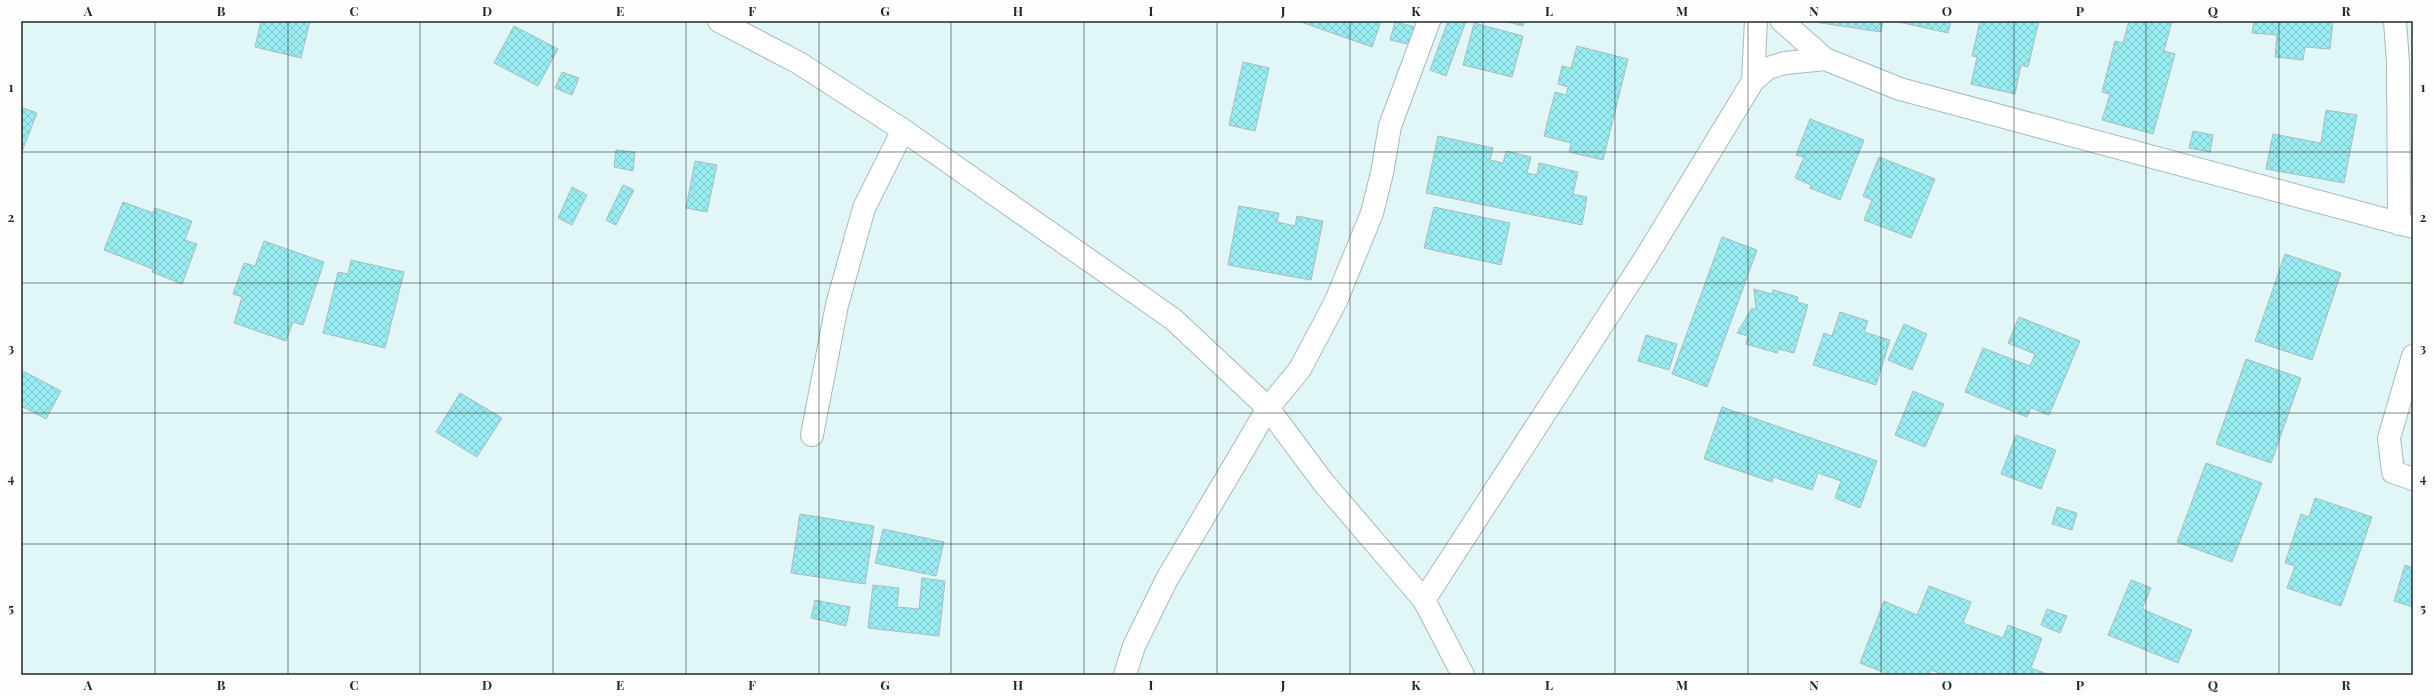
<svg xmlns="http://www.w3.org/2000/svg" width="2434" height="696" font-family="'Playfair Display',serif">
<style>
.building{fill:url(#building-cross-hatch);stroke:#aabdbd}
.lines{fill:none;stroke-linecap:round;stroke-linejoin:round}
.minor-casing{stroke:#a7baba;stroke-width:24}
.minor{stroke:#fff;stroke-width:22}
.grid{fill:none;stroke:#22292a;stroke-width:1;stroke-opacity:0.55}
.neatline{fill:none;stroke:#22292a;stroke-width:1.5}
.grid-label{font-size:13px;text-anchor:middle;font-weight:bold;fill:#22292a}
</style>
<defs>
<pattern id="building-cross-hatch" width="8" height="8" patternUnits="userSpaceOnUse"><rect width="8" height="8" fill="#98ecf0"/><path d="M0 0l8 8M0 8l8-8" fill="none" stroke="#83cace"/></pattern>
</defs>
<rect width="100%" height="100%" fill="#e1f6f6"/>
<path class="building" d="M261 21H310L301 58 255 47Z
M1298 21H1381L1372 47Z
M1448 21H1466L1446 76 1430 70Z
M1504 21H1524L1523 26Z
M1808 21H1883L1881 32Z
M1894 21H1951L1948 33Z
M1980 21H2039L2028 67 2021 65 2015 94 1971 84 1977 57 1972 56Z
M2129 21H2172L2164 51 2175 54 2153 134 2102 120 2110 94 2102 92 2115 41 2123 43Z
M2254 21H2333L2330 49 2305 47 2303 60 2275 57 2277 35 2252 33Z
M1395 22 1420 28 1416 46 1390 40Z
M1474 23 1523 36 1512 77 1463 65Z
M514 26 558 49 538 86 494 63Z
M1577 46 1628 59 1603 160 1569 152 1571 143 1544 136 1555 92 1566 95 1568 87 1558 84 1562 66 1571 68Z
M1243 62 1269 68 1255 131 1229 125Z
M562 72 579 78 572 95 555 88Z
M21 107 37 113 21 154Z
M2326 110 2357 115 2344 183 2266 169 2273 134 2321 143Z
M1810 119 1864 140 1840 200 1810 188 1811 185 1795 178 1804 157 1796 155Z
M2193 131 2213 135 2210 152 2189 148Z
M1438 136 1493 148 1490 160 1503 163 1506 151 1531 157 1527 173 1537 175 1539 163 1578 172 1573 194 1587 197 1582 225 1426 193Z
M2413 137V159H2411Z
M616 150 635 152 633 171 614 167Z
M1879 157 1935 179 1911 238 1864 220 1872 200 1863 196Z
M695 161 717 165 707 212 686 208Z
M623 185 634 190 616 225 606 220Z
M572 187 587 195 572 225 558 218Z
M123 202 153 213 155 208 192 221 185 240 197 244 182 284 152 272 153 269 104 250Z
M1239 206 1279 213 1277 222 1295 226 1297 216 1323 221 1311 280 1228 265Z
M1434 207 1510 223 1501 265 1424 248Z
M1722 237 1757 250 1707 387 1672 374Z
M264 241 324 262 303 325 293 322 286 341 234 323 242 297 233 294 244 263 255 266Z
M2285 254 2341 273 2312 360 2255 341Z
M351 260 404 272 385 348 323 333 338 272 348 274Z
M1754 289 1772 294 1773 290 1798 297 1797 302 1808 305 1794 353 1778 349 1777 353 1746 344 1748 336 1737 333 1752 308 1756 310Z
M1840 312 1868 321 1864 332 1890 340 1876 385 1813 365 1824 333 1832 336Z
M2019 317 2080 341 2049 415 2031 408 2027 417 1965 392 1983 348 2030 366 2035 354 2008 343Z
M1904 324 1927 334 1912 370 1888 360Z
M1646 335 1677 344 1669 370 1638 361Z
M2246 359 2301 378 2271 463 2216 444Z
M21 370 61 391 46 419 21 406Z
M1913 391 1944 404 1925 447 1895 435Z
M460 393 502 418 477 457 436 432Z
M1722 407 1877 461 1860 508 1835 498 1841 481 1818 473 1812 490 1773 477 1772 482 1704 459Z
M2016 435 2056 450 2041 489 2001 474Z
M2206 463 2262 483 2232 562 2177 542Z
M2315 498 2372 517 2341 606 2287 588 2295 566 2285 563 2301 514 2309 517Z
M2057 507 2077 513 2072 530 2052 524Z
M800 514 874 526 865 584 791 573Z
M883 529 944 542 936 576 875 563Z
M2405 565 2413 568V607L2394 601Z
M922 578 945 581 939 636 868 628 873 585 899 588 897 607 919 609Z
M2131 580 2151 588 2142 609 2192 630 2178 663 2108 635Z
M1929 586 1971 602 1963 623 2003 638 2008 625 2042 638 2031 668 2050 675H1944L1931 670 1929 675H1890L1860 663 1884 601 1917 615Z
M815 600 850 607 846 626 811 618Z
M2047 609 2067 616 2060 633 2041 625Z"/>
<g class="lines">
<g class="minor-casing">
<path id="minor" d="M719 21 799 63 903 130 1173 319 1268 408 1323 482 1424 600 1463 675
M1782 21 1825 59
M2395 21 2398 63 2399 224
M1753 81 1756 21
M2413 356 2389 438 2393 472 2413 479
M812 435 837 305 864 208 903 130
M1424 600 1646 257 1753 81 1768 68 1785 63 1825 59 1900 89 2413 227
M1125 675 1134 646 1167 579 1268 408 1300 369 1336 301 1372 213 1382 173 1390 126 1429 21"/>
</g>
<use href="#minor" class="minor"/>
</g>
<path class="grid" d="M155 21V675M288 21V675M420 21V675M553 21V675M686 21V675M819 21V675M951 21V675M1084 21V675M1217 21V675M1350 21V675M1483 21V675M1615 21V675M1748 21V675M1881 21V675M2014 21V675M2146 21V675M2279 21V675M21 152H2413M21 283H2413M21 413H2413M21 544H2413"/>
<rect width="2434" height="696" fill="none" stroke="#fefefe" stroke-width="44"/>
<rect x="22" y="22" width="2390" height="652" class="neatline"/>
<g class="grid-label">
<text x="88" y="16">A</text>
<text x="221" y="16">B</text>
<text x="354" y="16">C</text>
<text x="487" y="16">D</text>
<text x="620" y="16">E</text>
<text x="752" y="16">F</text>
<text x="885" y="16">G</text>
<text x="1018" y="16">H</text>
<text x="1151" y="16">I</text>
<text x="1283" y="16">J</text>
<text x="1416" y="16">K</text>
<text x="1549" y="16">L</text>
<text x="1682" y="16">M</text>
<text x="1814" y="16">N</text>
<text x="1947" y="16">O</text>
<text x="2080" y="16">P</text>
<text x="2213" y="16">Q</text>
<text x="2346" y="16">R</text>
<text x="11" y="92">1</text>
<text x="2423" y="92">1</text>
<text x="11" y="222">2</text>
<text x="2423" y="222">2</text>
<text x="11" y="353">3</text>
<text x="2423" y="353">3</text>
<text x="11" y="483">4</text>
<text x="2423" y="483">4</text>
<text x="11" y="613">5</text>
<text x="2423" y="613">5</text>
<text x="88" y="690">A</text>
<text x="221" y="690">B</text>
<text x="354" y="690">C</text>
<text x="487" y="690">D</text>
<text x="620" y="690">E</text>
<text x="752" y="690">F</text>
<text x="885" y="690">G</text>
<text x="1018" y="690">H</text>
<text x="1151" y="690">I</text>
<text x="1283" y="690">J</text>
<text x="1416" y="690">K</text>
<text x="1549" y="690">L</text>
<text x="1682" y="690">M</text>
<text x="1814" y="690">N</text>
<text x="1947" y="690">O</text>
<text x="2080" y="690">P</text>
<text x="2213" y="690">Q</text>
<text x="2346" y="690">R</text>
</g>
</svg>
